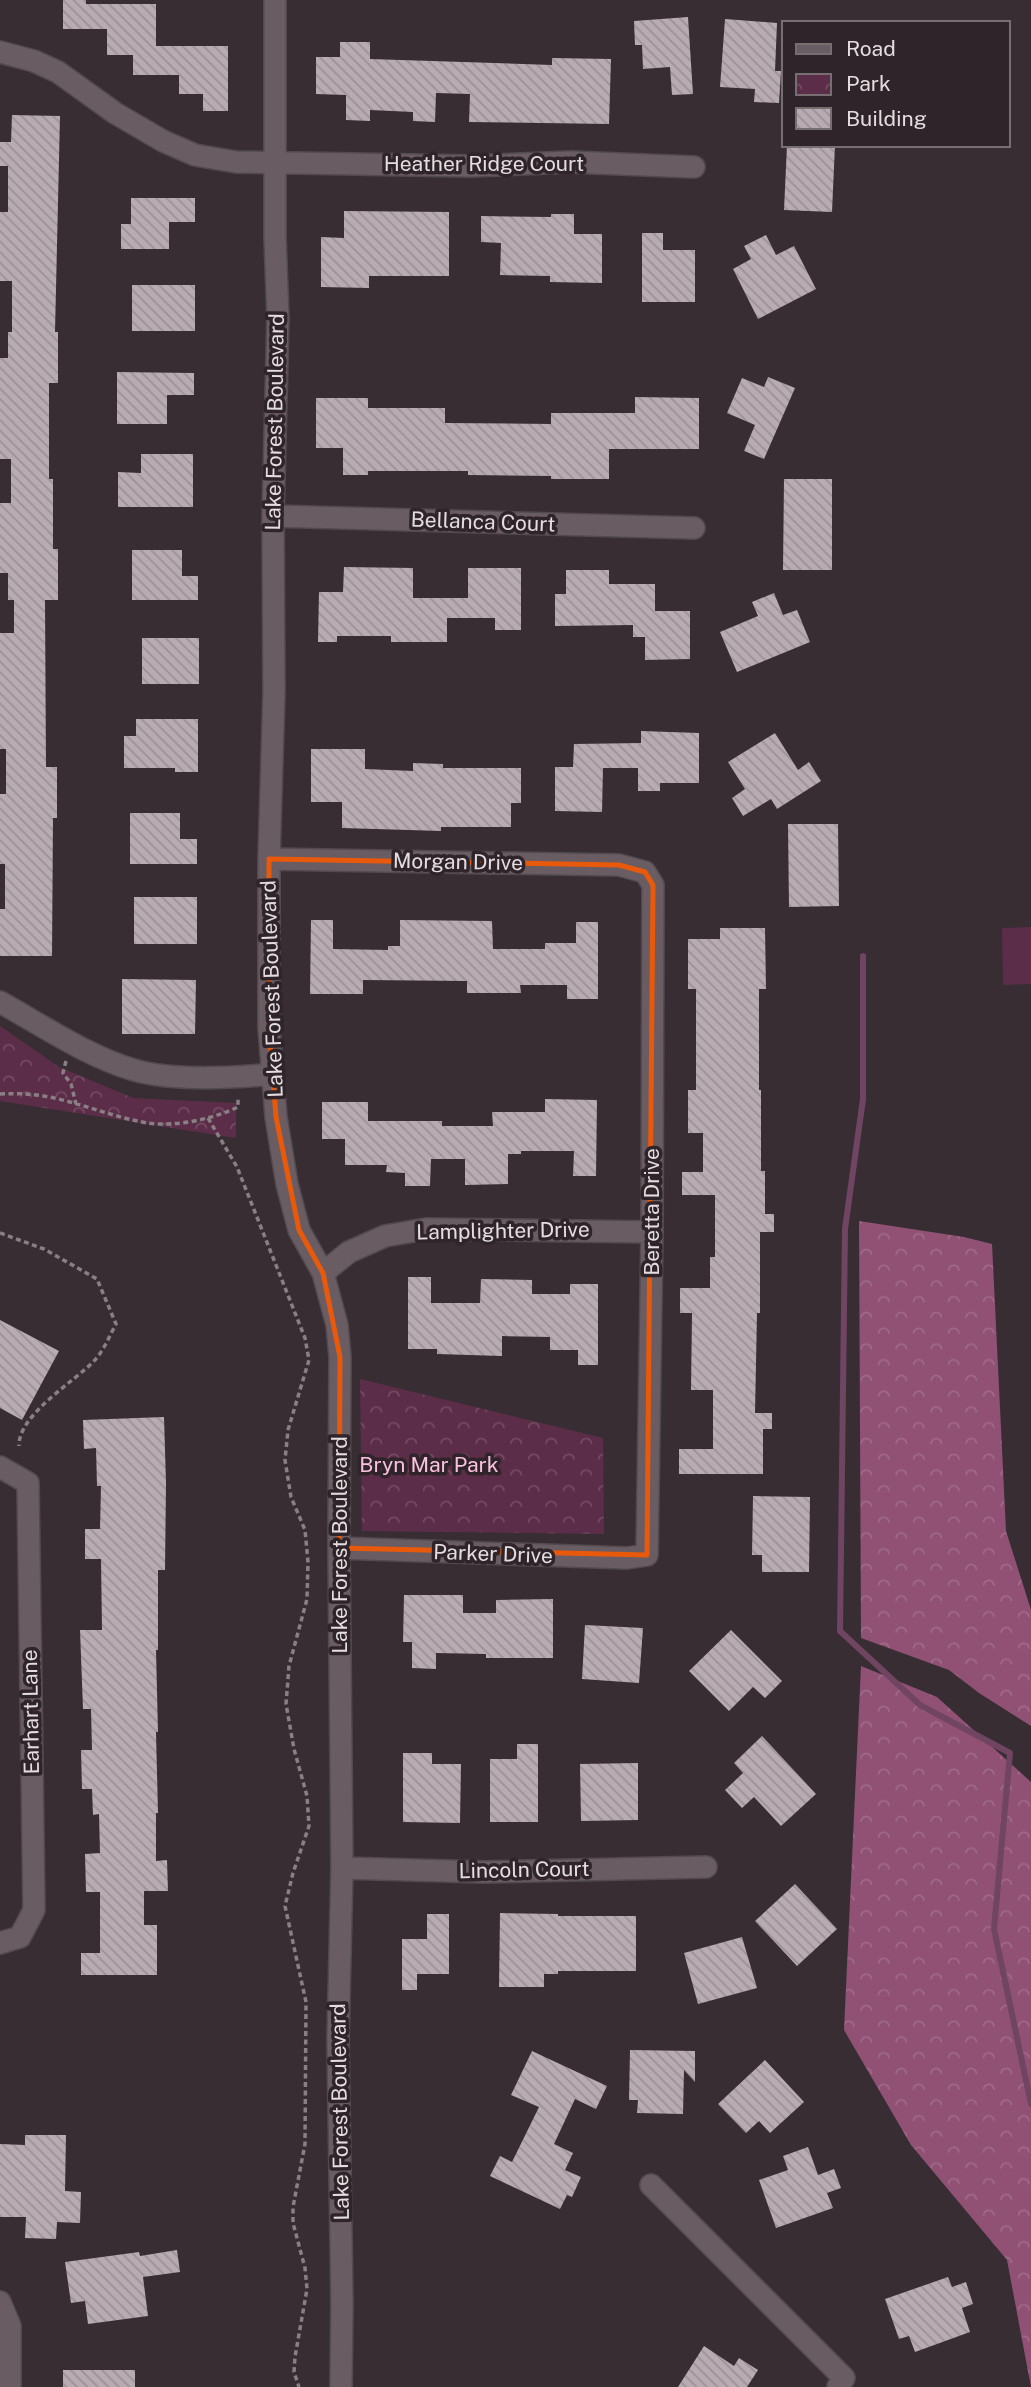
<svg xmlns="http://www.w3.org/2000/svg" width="1031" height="2387" font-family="'Public Sans',sans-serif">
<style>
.forest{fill:url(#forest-crowns)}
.park{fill:url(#park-crowns)}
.pitch{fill:#5c2d48}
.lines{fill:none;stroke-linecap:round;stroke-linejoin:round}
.stream{stroke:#704561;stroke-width:6}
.building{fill:url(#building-back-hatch)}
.street-casing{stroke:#524a4e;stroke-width:24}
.path{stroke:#898084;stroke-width:3.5;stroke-dasharray:5 3.5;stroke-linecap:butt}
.street{stroke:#695d63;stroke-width:21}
.marked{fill:none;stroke:#e8590c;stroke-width:5;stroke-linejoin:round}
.labels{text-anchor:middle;stroke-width:7;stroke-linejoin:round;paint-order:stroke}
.street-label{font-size:21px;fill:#e4dde0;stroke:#2e2429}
.park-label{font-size:21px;fill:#fac0df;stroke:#2e2429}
</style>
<defs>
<pattern id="forest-crowns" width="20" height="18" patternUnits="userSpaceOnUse" patternTransform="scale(1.75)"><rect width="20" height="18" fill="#905175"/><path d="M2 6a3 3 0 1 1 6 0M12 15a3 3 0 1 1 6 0" fill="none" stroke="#9f6a88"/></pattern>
<pattern id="park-crowns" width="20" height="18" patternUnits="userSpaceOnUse" patternTransform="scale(1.75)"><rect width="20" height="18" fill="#5c2d48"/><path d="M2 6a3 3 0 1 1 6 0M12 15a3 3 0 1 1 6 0" fill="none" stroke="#734b62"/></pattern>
<pattern id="building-back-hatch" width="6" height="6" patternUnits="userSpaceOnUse" patternTransform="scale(1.75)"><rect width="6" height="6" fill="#b8abb2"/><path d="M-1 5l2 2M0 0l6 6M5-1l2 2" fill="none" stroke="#9b9196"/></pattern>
</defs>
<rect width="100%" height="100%" fill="#382d33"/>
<path class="forest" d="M859 1221 964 1237 992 1244 1006 1531 1031 1610V1726L979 1693 949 1670 861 1638Z
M861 1666 937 1697 1031 1782V2387L1007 2260 911 2145 844 2030Z"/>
<path class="park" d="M0 1026 59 1067 133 1098 236 1103V1138L0 1101Z
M360 1379 603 1438 604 1534 362 1531Z"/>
<path class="pitch" d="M1031 927V984L1003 985 1002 928Z"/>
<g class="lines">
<path class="stream" d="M863 956V1099L845 1229 840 1631 920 1705 1010 1753 994 1929 1031 2104"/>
</g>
<path class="building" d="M63 0H86V4H156V46H228V111H203V94H179V75H133V55H107V29H63Z
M688 17 693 94 672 95 670 67 643 69 642 45H635L634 21Z
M725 19 777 23 775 71H781L779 103 754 102 755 89 720 87Z
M340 42H370V59L552 65V58L611 59 609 124 469 122 470 94 436 93 435 122 413 121V112L370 110V121L346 120V95L316 94V57H340Z
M12 115 60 116 55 332H58V383H49V479H53V549H58V600H45L46 767H57V818H53L52 956H0V909H5V864H0V794H6V749H0V633H14V600H8V573H0V503H11V459H0V358H8V332H12V281H0V212H8V166H0V142H11Z
M787 145H835L832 212 784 210Z
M131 198H195V222H169V249H121V224H131Z
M344 211 449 212V276H369V288L321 287V237L344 238Z
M551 214H574V234H602V283L550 282V276L500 275 501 243 481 242V216L551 217Z
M642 233H663V250H695V302H642Z
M766 235 776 255 794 246 816 289 758 319 733 269 751 259 744 246Z
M132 285H195V331H132Z
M117 372 194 373V395H167V424H117Z
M768 377 795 388 764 459 744 451 755 425 727 413 742 378 764 387Z
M635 397 699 398V449H609V479H551V476L468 475V471H368V475H343V448H316V398H368V408H445V423L551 424V413H635Z
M141 454H193V507H118V472L141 473Z
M784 479H832V570H783Z
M132 550H182V576H198V600H132Z
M344 567 413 568V598H468V568H521V630H495V618H447V642H391V636H337V642H318L319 592H343Z
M566 570H609V584H655V611H690V659L645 660V637H633V625L555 626V594H566Z
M774 593 783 615 797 610 810 642 737 672 720 632 758 616 752 602Z
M142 638H199V684H142Z
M136 719H198V772H175V768H124V736H136Z
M641 731 699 733V783H660V791H638V768H603L602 812 555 811V767H573L574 744 641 743Z
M775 733 798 770 809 762 821 781 777 809 771 799 743 816 732 798 745 789 728 762Z
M311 749H365V769L413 771V763L443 764V768H521V803H511V827H441V831L342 828V802H311Z
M130 813H180V839H197V864H130Z
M788 824H838L839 906 789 907Z
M134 897H197V944H134Z
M311 920H333V949L388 950V946H400V920L492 921 493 949H545V943H576V922H598V999H567V985H520L521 993H467V981L363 980V994H310Z
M720 928H765L766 989H759V1090H761V1171H765V1214H774V1232H760V1313H757L755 1413H772V1429H763V1474H679V1449H713V1390H691L692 1313H680V1288H710V1257H715V1195H682V1172H703V1133H688V1090H696V989H688V939H720Z
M122 979 196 980 195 1034H122Z
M545 1099 597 1100 596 1176H573L574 1151H521V1154H508V1184L465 1185V1159H431L430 1186H405V1173L386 1172 387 1165H345V1139H322V1102H368V1121H442V1126H493L492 1112H545Z
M408 1277H431V1303H480L481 1279 532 1280V1294H570V1284H598V1365H578V1350H550V1337L502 1336V1356L437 1354V1349H408Z
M0 1320 59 1351 22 1420 0 1408Z
M164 1417 166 1483 165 1570H158V1650H156L158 1732H156L158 1813H156V1861L167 1860 168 1891H144V1925H157V1975H81V1953H100V1892H86L85 1854 100 1853 99 1814 93 1815 92 1789H82L81 1750H92L91 1709H83L80 1630H102L101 1559H85V1529H100L101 1486H97L96 1448 84 1449 83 1420Z
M753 1496 810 1497 809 1572H762V1555H752Z
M404 1595H463V1613H496V1600L553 1599V1658H486V1654L436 1653V1669L412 1668V1642H403Z
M585 1625 643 1628 639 1683 582 1679Z
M731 1630 782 1681 765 1698 753 1687 729 1711 689 1671Z
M762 1736 816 1794 781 1826 754 1797 742 1808 725 1790 743 1773 734 1763Z
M517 1744H538V1822H490V1759H517Z
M403 1753H432V1764H461L460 1823 403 1822Z
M638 1763V1820L581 1821 580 1764Z
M795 1884 837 1929 797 1966 755 1921Z
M500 1913 558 1914V1916H636V1971H558V1974H544V1987H499Z
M427 1914H449V1974H417V1990H402V1939H427Z
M742 1937 757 1988 698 2004 684 1953Z
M630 2050 695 2051V2082L684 2070 683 2114 637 2113 638 2100H629Z
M532 2051 607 2086 596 2109 575 2099 554 2144 573 2153 565 2170 581 2177 572 2197 567 2195 560 2209 490 2176 500 2156 512 2162 539 2107 511 2095Z
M765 2060 804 2102 770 2133 759 2121 746 2133 718 2104Z
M25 2135H66L65 2191 81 2192 80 2223 57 2222 56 2239 25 2238 26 2217H0V2144L25 2145Z
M808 2147 818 2175 834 2169 841 2188 827 2193 833 2208 776 2228 759 2180 788 2170 783 2156Z
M177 2250 180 2272 143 2277 148 2316 88 2324 85 2301 71 2303 65 2262 139 2252 140 2256Z
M948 2277 952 2287 966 2282 973 2304 962 2308 970 2332 915 2352 909 2336 899 2339 885 2299Z
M704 2346 734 2366 739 2358 758 2370 747 2387H678Z
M63 2370H135V2387H63Z"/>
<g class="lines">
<g class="street-casing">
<path id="street" d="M275 0V238L278 318 273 516 274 692 269 859V1028L276 1117 287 1184 299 1230 323 1273 337 1325 340 1357 339 1548 342 1868 338 2040 342 2304 341 2387
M0 52 34 61 58 72 115 113 163 141 195 155 236 162 470 166 571 162 694 167
M273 516 694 528
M269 859 619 865 645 872 653 885 652 1232 647 1555 627 1558 339 1548
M0 1002C43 1026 87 1056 134 1070 173 1081 232 1078 273 1074
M323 1273 349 1252 385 1236 426 1229 652 1232
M0 1467 28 1483 34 1910 20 1937 0 1943
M342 1868 483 1872 706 1867
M651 2185 844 2378 838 2387
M0 2302 10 2326V2387"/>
</g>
<path class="path" d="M66 1061 63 1073 71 1084 76 1104
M0 1094C18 1093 36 1094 54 1098 86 1105 116 1118 148 1123 176 1127 213 1119 238 1107V1097
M208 1118 237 1167 305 1338 309 1360 288 1430 285 1460 291 1497 305 1530 308 1562 307 1599 289 1666 286 1704 294 1749 307 1796 309 1826 293 1873 285 1906 306 2002 305 2144 293 2207V2223L305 2268 307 2289 295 2357 294 2372 299 2387
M0 1233 44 1249 97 1279 116 1324C110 1335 103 1352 94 1361 74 1382 18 1415 19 1446"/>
<use href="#street" class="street"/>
</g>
<path class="marked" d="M269 859 619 865 645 872 653 885 647 1555 339 1548 340 1357 323 1273 299 1230 276 1117 269 1028Z"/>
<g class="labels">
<g class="street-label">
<text x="484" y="171">Heather Ridge Court</text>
<text transform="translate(275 422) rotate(-89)" y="7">Lake Forest Boulevard</text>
<text transform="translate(483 522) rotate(2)" y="7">Bellanca Court</text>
<text transform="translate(458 862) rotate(1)" y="7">Morgan Drive</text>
<text transform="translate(272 989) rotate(-92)" y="7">Lake Forest Boulevard</text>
<text transform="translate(652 1212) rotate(-90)" y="7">Beretta Drive</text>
<text transform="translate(503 1231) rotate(-1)" y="7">Lamplighter Drive</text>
<text transform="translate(340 1545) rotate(-90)" y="7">Lake Forest Boulevard</text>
<text transform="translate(493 1554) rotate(2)" y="7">Parker Drive</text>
<text transform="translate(31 1712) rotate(-91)" y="7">Earhart Lane</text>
<text transform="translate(524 1870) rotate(-1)" y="7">Lincoln Court</text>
<text transform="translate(340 2112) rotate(-91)" y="7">Lake Forest Boulevard</text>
</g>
<g class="park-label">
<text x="429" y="1472">Bryn Mar Park</text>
</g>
</g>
<rect x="782" y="21" width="228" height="126" fill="#2e2429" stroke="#776e72" stroke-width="2"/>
<rect x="796" y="44" width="35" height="10" fill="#695d63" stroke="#776e72" stroke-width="2"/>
<text x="846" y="56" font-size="21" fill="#e4dde0">Road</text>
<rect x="796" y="74" width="35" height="21" fill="url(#park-crowns)" stroke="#776e72" stroke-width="2"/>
<text x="846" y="91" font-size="21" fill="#e4dde0">Park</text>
<rect x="796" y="108" width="35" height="21" fill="url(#building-back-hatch)" stroke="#776e72" stroke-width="2"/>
<text x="846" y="126" font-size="21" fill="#e4dde0">Building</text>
</svg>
